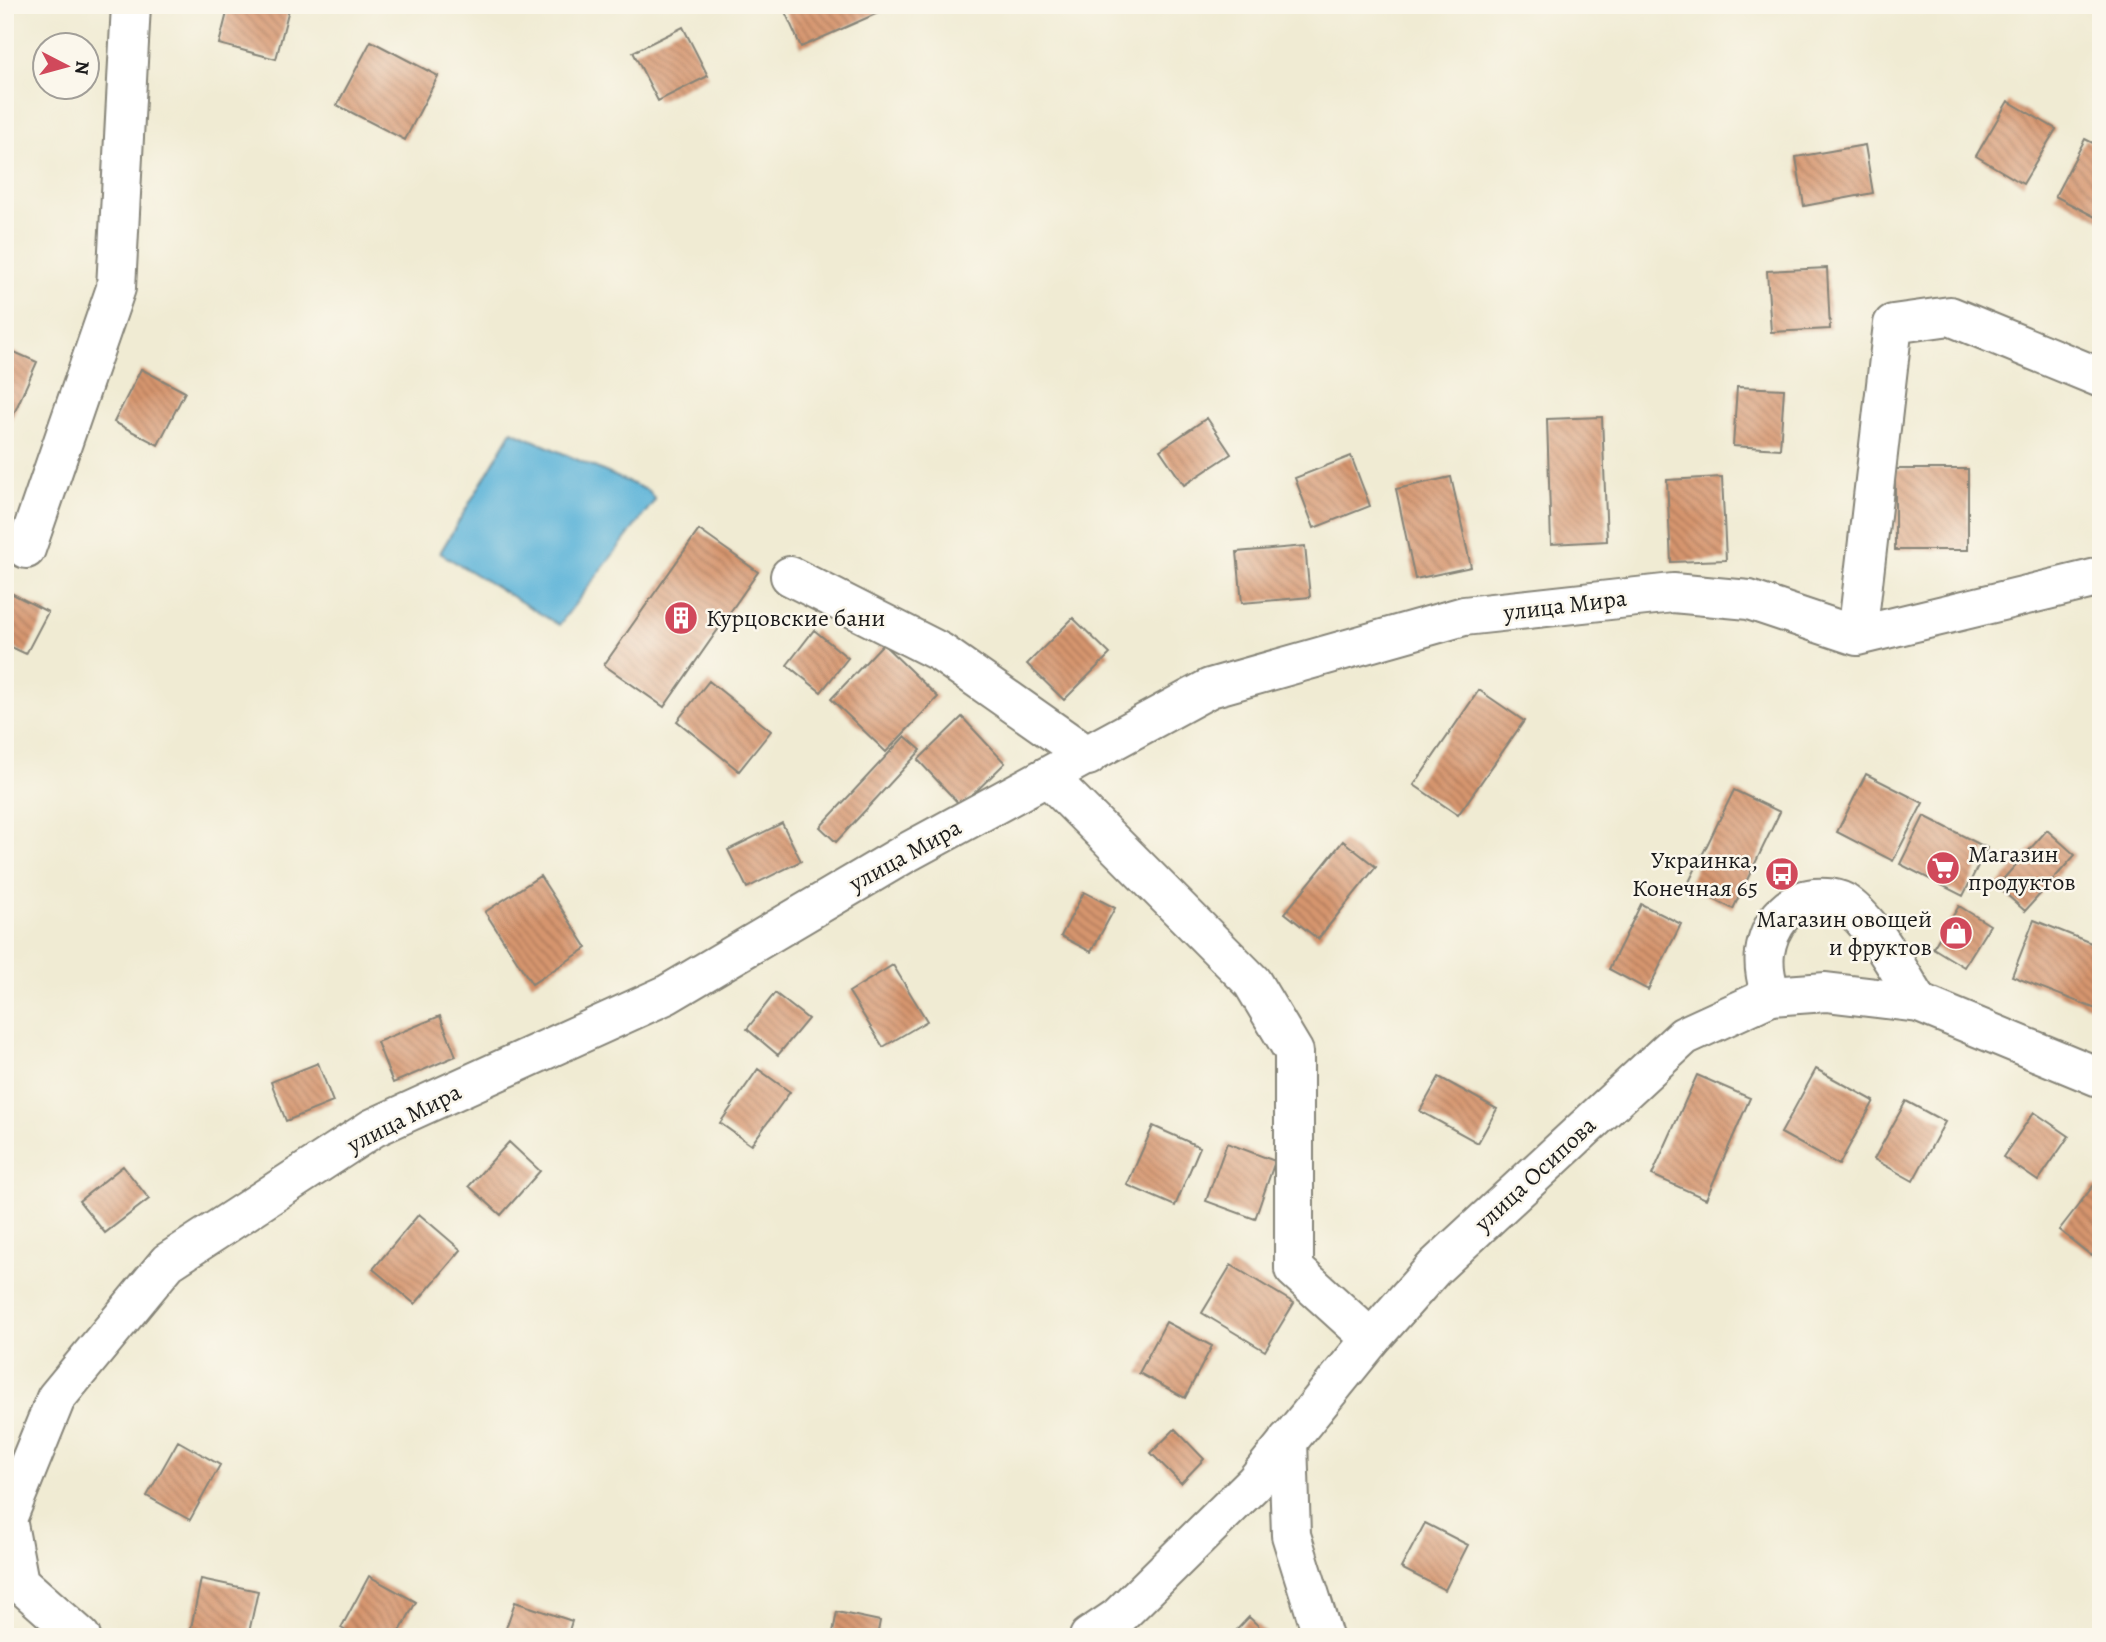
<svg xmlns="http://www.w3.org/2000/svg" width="2106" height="1642" font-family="Alegreya,serif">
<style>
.water{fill:#5bb3d8;stroke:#3c687a;stroke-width:2}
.building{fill:url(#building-back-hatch)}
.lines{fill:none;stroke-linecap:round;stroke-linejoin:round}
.minor-casing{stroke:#868478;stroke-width:42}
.major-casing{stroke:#868478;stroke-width:42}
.minor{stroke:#fff;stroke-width:38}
.major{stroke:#fff;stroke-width:38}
.labels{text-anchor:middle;stroke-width:5;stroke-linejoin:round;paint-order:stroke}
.street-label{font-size:24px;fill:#1c1c1c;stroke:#fbf7ec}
.poi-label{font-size:24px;fill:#1c1c1c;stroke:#fbf7ec;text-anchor:start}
</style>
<defs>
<pattern id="building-back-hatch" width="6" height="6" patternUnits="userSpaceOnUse" patternTransform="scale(1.75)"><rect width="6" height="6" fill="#d6956e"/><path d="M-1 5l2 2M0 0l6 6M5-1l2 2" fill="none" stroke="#ad795a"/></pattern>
</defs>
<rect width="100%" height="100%" fill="#fbf7ec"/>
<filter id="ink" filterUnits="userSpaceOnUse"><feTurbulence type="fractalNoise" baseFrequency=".0143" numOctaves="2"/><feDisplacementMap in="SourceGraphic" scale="14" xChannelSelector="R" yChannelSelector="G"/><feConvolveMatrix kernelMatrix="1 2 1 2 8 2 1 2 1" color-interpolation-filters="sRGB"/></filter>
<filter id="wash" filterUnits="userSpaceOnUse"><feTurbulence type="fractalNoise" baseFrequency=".00686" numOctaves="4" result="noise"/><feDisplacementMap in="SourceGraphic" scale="28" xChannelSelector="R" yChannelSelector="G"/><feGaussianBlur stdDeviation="1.57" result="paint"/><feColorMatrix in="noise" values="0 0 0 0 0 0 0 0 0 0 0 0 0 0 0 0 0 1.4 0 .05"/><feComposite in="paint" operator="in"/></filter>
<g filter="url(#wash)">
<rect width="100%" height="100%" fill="#f0ebd3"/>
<path class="water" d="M512 431 649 491 655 500 559 625 440 553Z"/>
<g id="blocks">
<path class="building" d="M229 5H290L276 59 219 44Z
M782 5H896L801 47Z
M683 27 708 76 658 101 633 52Z
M371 41 438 76 405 140 337 105Z
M2008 101 2056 129 2023 184 1976 156Z
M2085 139 2101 147V220L2055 196Z
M1865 145 1873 193 1804 206 1796 157Z
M1827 268 1830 329 1771 332 1767 271Z
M5 348 37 362 8 427 5 426Z
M141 369 185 392 158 445 114 422Z
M1737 387 1784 389 1780 449 1733 446Z
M1602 417 1607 541 1551 544 1547 419Z
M1207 418 1231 454 1184 485 1160 450Z
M1351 456 1370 506 1314 528 1295 478Z
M1895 469H1968V550H1895Z
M1451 477 1471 567 1415 579 1396 489Z
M1722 477 1726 560 1671 562 1667 480Z
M699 530 758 572 664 707 604 665Z
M1305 546 1310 597 1242 603 1237 552Z
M5 590 48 612 26 654 5 644Z
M1073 618 1110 654 1064 700 1027 664Z
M814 630 848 658 821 692 787 665Z
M883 644 938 697 886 752 831 699Z
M709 681 771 731 739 771 677 721Z
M1479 690 1524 721 1458 815 1414 785Z
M962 717 1005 763 961 806 918 760Z
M905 736 921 750 836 842 820 827Z
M1866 774 1923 803 1893 861 1837 832Z
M1734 790 1780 812 1733 909 1687 886Z
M1924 816 1987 848 1963 896 1900 864Z
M782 823 801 861 747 888 728 850Z
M2047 830 2075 855 2025 911 1997 886Z
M1343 841 1376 867 1318 939 1285 913Z
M540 876 587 948 532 984 485 912Z
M1084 892 1115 908 1091 952 1061 936Z
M1641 904 1681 924 1648 990 1609 969Z
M1959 906 1990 925 1964 967 1933 948Z
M2034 920 2101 947V1011L2012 976Z
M893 965 927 1021 883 1047 849 992Z
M775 993 808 1019 778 1055 747 1029Z
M440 1016 456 1056 393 1083 377 1042Z
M318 1063 333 1102 286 1121 271 1082Z
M758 1069 790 1092 751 1145 720 1123Z
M1816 1069 1874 1101 1839 1165 1781 1133Z
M1697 1075 1750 1098 1706 1199 1652 1175Z
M1439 1077 1497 1109 1478 1143 1420 1111Z
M1906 1101 1945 1122 1913 1181 1874 1159Z
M2034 1112 2069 1136 2038 1181 2003 1157Z
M1153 1126 1200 1147 1175 1206 1127 1185Z
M509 1142 540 1171 501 1215 469 1186Z
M1227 1143 1275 1161 1255 1219 1206 1201Z
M123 1166 149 1199 105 1233 79 1201Z
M2094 1185 2101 1190V1245L2092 1256 2059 1230Z
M419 1214 461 1250 415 1304 373 1269Z
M1231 1265 1294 1303 1265 1351 1202 1313Z
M1166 1322 1212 1346 1185 1398 1139 1373Z
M1175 1429 1204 1459 1181 1483 1151 1453Z
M178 1441 220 1465 190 1520 147 1496Z
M1425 1523 1468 1545 1445 1590 1401 1568Z
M369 1576 416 1602 397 1637H356L341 1628Z
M201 1579 258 1591 248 1637H235L191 1628Z
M515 1602 572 1621 567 1637H503Z
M837 1612 880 1621 877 1637H832Z
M1249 1617 1270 1637H1230Z"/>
</g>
</g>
<g filter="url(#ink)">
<use href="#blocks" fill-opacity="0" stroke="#868478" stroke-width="2"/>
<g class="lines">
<g class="minor-casing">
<path id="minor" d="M26 549 116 288 131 5
M790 576 940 652 1088 756
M1857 636 1893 324 1950 316 2101 378
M1048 777 1252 982 1294 1052V1269L1371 1339
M1771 996C1767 982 1763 968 1765 953 1769 926 1786 901 1815 898 1824 897 1838 898 1846 904 1874 924 1900 973 1919 1003
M1288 1440 1291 1535 1323 1637
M81 1637 19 1582 7 1519 56 1398 168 1262 373 1128 666 995 906 853 1210 688 1464 616 1673 593 1749 600 1857 636 2101 577"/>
</g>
<g class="major-casing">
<path id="major" d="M1089 1637 1117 1618 1255 1482 1371 1339 1435 1267 1684 1036 1771 996 1826 992 1919 1003 2101 1078"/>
</g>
<use href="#minor" class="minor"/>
<use href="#major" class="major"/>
</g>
</g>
<defs>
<g id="building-disc" transform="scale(1.75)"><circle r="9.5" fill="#d1495b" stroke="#fbf7ec"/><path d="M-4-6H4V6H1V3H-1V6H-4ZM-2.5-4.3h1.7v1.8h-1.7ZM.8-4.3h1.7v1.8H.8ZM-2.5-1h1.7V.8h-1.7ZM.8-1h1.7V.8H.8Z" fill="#fff"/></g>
<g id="supermarket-disc" transform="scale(1.75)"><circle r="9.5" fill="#d1495b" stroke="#fbf7ec"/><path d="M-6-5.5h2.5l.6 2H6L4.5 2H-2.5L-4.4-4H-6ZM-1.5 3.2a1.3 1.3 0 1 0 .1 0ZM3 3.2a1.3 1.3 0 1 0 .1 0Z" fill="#fff"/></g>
<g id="bus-disc" transform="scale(1.75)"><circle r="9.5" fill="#d1495b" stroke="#fbf7ec"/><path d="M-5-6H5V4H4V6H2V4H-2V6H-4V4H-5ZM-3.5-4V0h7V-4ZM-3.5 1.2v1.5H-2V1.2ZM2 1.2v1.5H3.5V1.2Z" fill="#fff"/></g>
<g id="shop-disc" transform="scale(1.75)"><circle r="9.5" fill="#d1495b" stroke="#fbf7ec"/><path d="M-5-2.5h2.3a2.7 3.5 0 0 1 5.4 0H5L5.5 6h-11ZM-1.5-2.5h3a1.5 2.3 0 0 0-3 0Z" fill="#fff"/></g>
</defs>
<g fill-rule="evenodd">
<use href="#building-disc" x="681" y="618"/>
<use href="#supermarket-disc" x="1943" y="868"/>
<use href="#bus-disc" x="1782" y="874"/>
<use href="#shop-disc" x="1956" y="933"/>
</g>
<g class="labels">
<g class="street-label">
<text transform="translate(1565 605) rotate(-7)" y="8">улица Мира</text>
<text transform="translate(905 855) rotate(-29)" y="8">улица Мира</text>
<text transform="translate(404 1118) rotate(-27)" y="8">улица Мира</text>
<text transform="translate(1535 1174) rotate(-43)" y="8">улица Осипова</text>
</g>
<g class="poi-label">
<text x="706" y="626">Курцовские бани</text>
<text x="1968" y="862">Магазин<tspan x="1968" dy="28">продуктов</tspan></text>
<text x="1758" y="868" text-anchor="end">Украинка,<tspan x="1758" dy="28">Конечная 65</tspan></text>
<text x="1932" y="927" text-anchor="end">Магазин овощей<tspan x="1932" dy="28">и фруктов</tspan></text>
</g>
</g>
<rect width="2106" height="1642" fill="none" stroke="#fbf7ec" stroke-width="28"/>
<g transform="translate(66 66) rotate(96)"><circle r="33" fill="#fbf7ec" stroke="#a29f99" stroke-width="2"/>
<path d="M0-5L12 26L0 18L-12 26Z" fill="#d1495b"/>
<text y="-10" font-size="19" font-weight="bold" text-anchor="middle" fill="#1c1c1c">N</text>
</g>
</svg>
